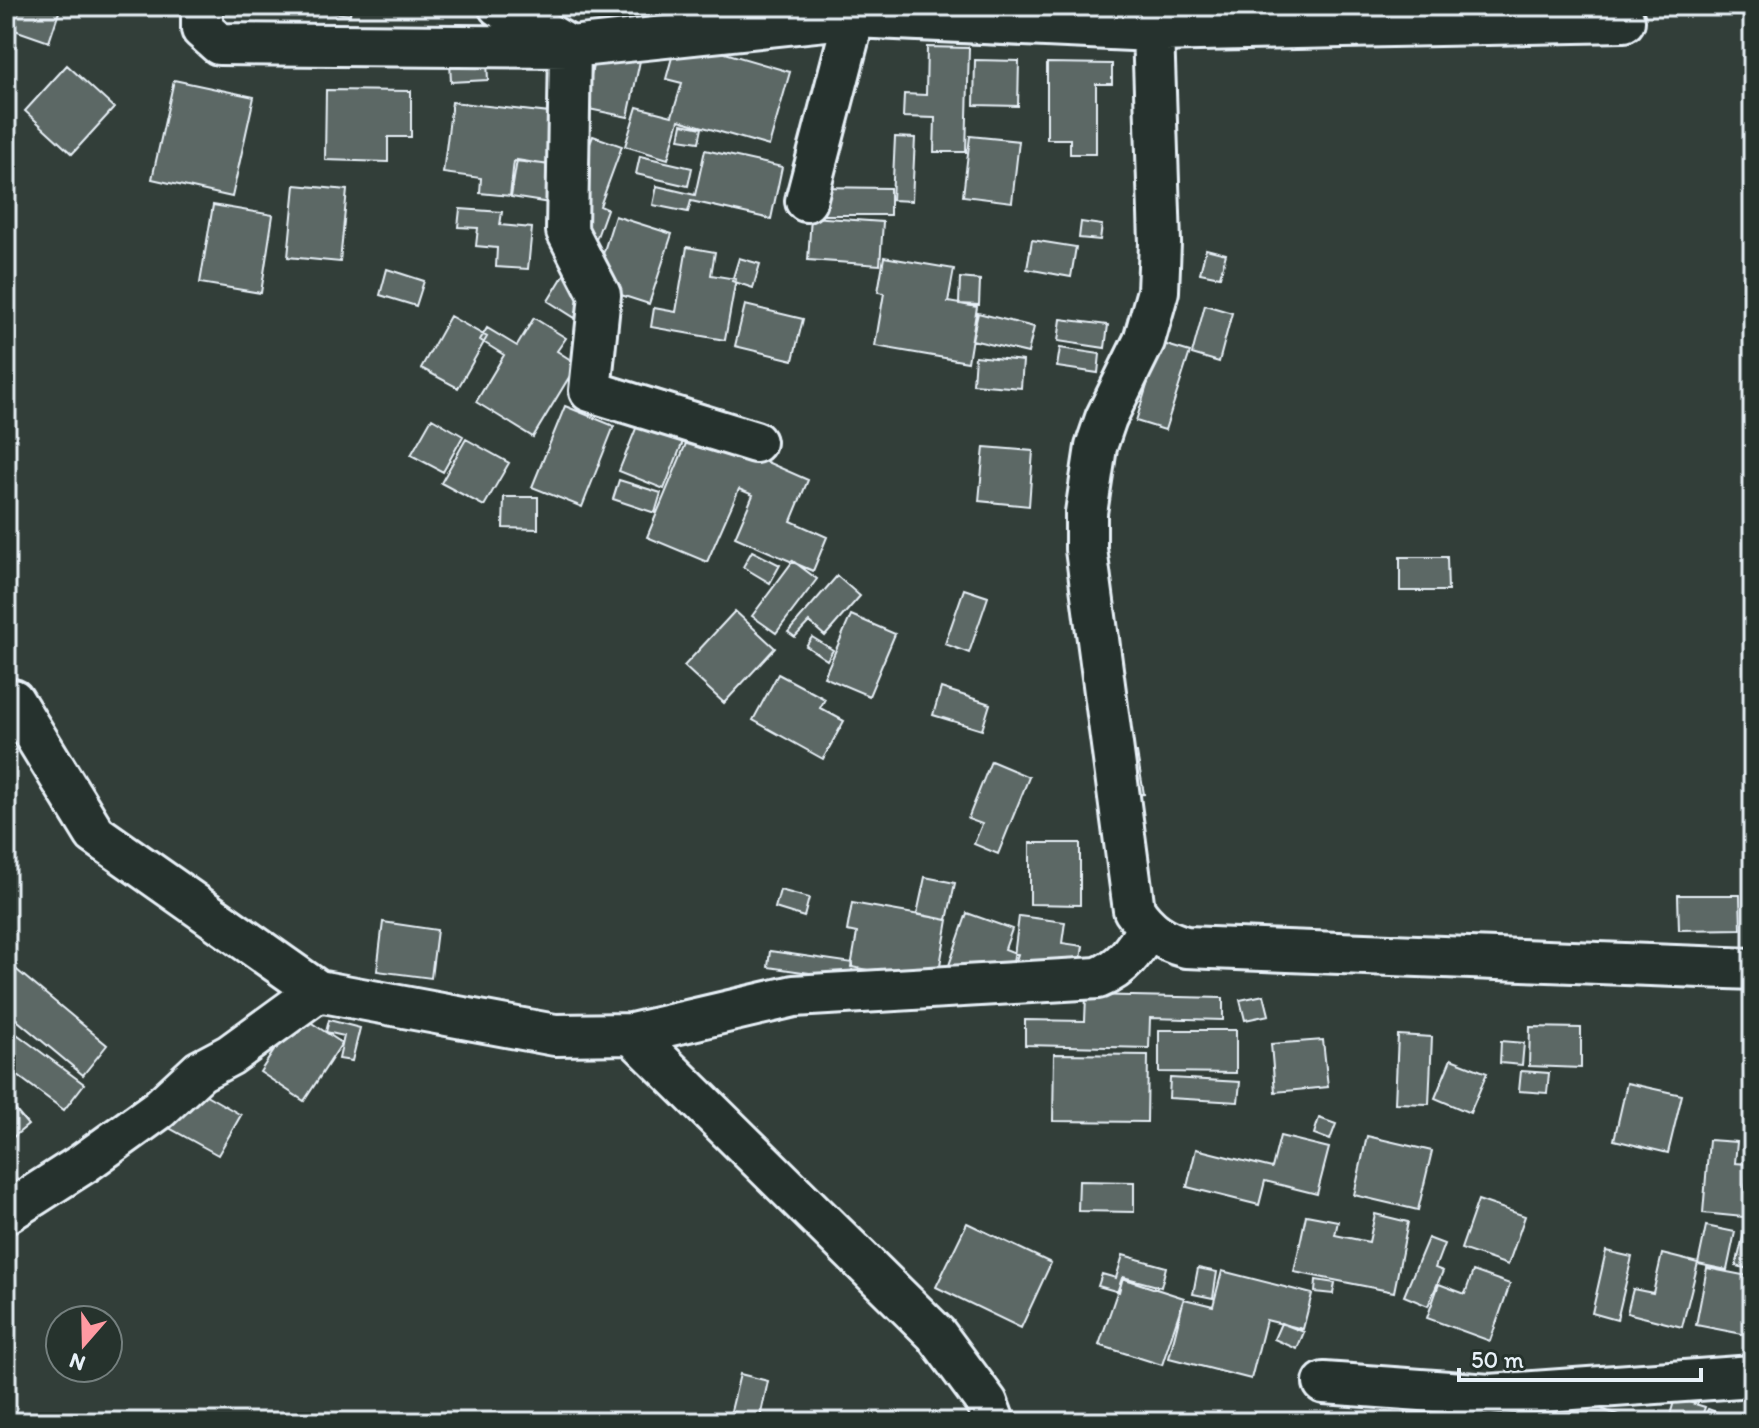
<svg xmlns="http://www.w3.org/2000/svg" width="1759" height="1428" font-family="Itim,sans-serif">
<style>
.building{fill:#5c6865;stroke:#e8f1f8;stroke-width:2}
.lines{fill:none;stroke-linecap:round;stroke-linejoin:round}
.minor-casing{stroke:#e8f1f8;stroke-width:46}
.minor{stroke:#26332d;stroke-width:40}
</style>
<rect width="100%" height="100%" fill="#323e39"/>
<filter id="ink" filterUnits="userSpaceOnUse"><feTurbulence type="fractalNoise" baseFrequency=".0125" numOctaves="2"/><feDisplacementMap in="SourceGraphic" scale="16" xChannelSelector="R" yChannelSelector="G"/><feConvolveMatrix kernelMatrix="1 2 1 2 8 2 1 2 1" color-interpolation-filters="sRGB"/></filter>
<g filter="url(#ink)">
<path class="building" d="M6 6H61L49 42 6 27Z
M276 6H351L350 15Z
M1108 6H1154V11L1108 10Z
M1163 6H1203V11H1163Z
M677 39 790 72 769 146 679 120 668 159 625 146 637 107 672 116 682 83 666 79Z
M597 47 641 56 628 117 584 108Z
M927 47 969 48 966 152H934L935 118 903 117 904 94 926 95Z
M975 60 1019 61 1018 106 974 105Z
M487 61 488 80 451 82 450 63Z
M1047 63 1112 64V84H1096V154H1070V139H1047Z
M67 65 114 108 72 154 25 111Z
M174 80 254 97 232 197 152 179Z
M326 90 411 91V137H388V162L325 160Z
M452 102 558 114 552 165 514 161 510 196 480 193 481 178 443 173Z
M682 124 702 128 699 142 679 139Z
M593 136 622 146 600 206 607 209 589 259 552 246Z
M970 136 1019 141 1012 202 963 196Z
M895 137 915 138 912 201 892 200Z
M705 150 782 167 771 219 691 201 688 212 653 205 657 186 695 195Z
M640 156 692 168 688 186 636 174Z
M517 160 555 166 550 203 511 197Z
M295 185 347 190 340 262 288 257Z
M816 187 890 188V215H816Z
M213 205 273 215 261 293 200 283Z
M460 209 502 212 500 225 532 228 528 269 496 267 497 248 476 246 478 228 458 227Z
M615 216 672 234 649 304 593 286Z
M811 217 883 222 880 265 808 260Z
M1081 222 1102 225 1100 240 1079 238Z
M1032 240 1076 247 1071 277 1027 269Z
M687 247 715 252 711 275 736 279 725 340 651 327 654 308 676 312Z
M1206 249 1226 254 1220 277 1200 273Z
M884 257 954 269 948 302 977 307 968 362 875 346 884 293 878 292Z
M739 258 760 264 753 288 732 281Z
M387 269 424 281 416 306 380 295Z
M567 270 593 286 575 318 548 301Z
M960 278 980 280 979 305 959 304Z
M745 305 803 319 793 360 735 346Z
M1205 305 1232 313 1219 362 1192 354Z
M978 313 1034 327 1028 353 972 340Z
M450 316 487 337 458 388 421 368Z
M534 318 566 338 557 351 577 364 533 437 476 402 504 355 480 340 487 328 517 346Z
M1061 319 1108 325 1105 348 1058 341Z
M1160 343 1190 352 1165 430 1136 421Z
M1060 348 1100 354 1098 373 1057 367Z
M975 356 1023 361 1021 388 973 384Z
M565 406 614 426 582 507 532 487Z
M432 418 463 436 443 472 411 455Z
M639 421 684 439 664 489 619 471Z
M692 429 808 480 791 521 827 537 813 571 735 537 753 495 739 489 707 562 647 537Z
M466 439 509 463 484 506 441 483Z
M984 447 1033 451 1029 506 979 501Z
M619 480 661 493 655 513 613 499Z
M504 497H538V529L503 528Z
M752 551 780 565 770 583 743 567Z
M1400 557H1447L1448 591H1400Z
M793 561 817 579 776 633 752 616Z
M837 576 860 596 825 636 809 622 795 637 788 632Z
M964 589 988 597 969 653 945 644Z
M735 611 775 648 724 703 684 666Z
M851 615 895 634 869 696 824 677Z
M812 637 833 650 827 660 806 646Z
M778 674 825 699 820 708 844 721 823 759 753 720Z
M941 688 990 704 982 730 933 715Z
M1137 753 1144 794 1117 797 1110 757Z
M991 761 1029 777 998 854 974 844 982 824 968 819Z
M1030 843H1080V905L1030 904Z
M925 877 955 883 947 920 917 914Z
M780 890 809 898 804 917 775 908Z
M1678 895H1740L1741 929 1679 930Z
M852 903 948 920 937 982 851 967 857 933 847 931Z
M967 913 1012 929 1005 949 1018 954 1004 997 945 977Z
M1019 916 1065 922 1062 943 1083 946 1079 973 1013 964Z
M383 922 437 930 431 978 377 971Z
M770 951 853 963 851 979 768 967Z
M6 961 107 1045 83 1075 6 1011Z
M1086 995 1223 998V1020L1150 1018 1149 1048 1025 1045V1020L1085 1021Z
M1264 995 1269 1015 1245 1020 1240 1000Z
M298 1014 342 1043 304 1101 260 1072Z
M329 1020 360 1028 352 1061 339 1059 344 1036 326 1032Z
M6 1026 84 1084 64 1110 6 1067Z
M1530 1027 1581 1028V1068L1529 1066Z
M1159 1030H1236V1073L1159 1072Z
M1398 1035 1432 1037 1429 1104 1395 1103Z
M1323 1040 1328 1087 1275 1092 1271 1044Z
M1501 1041 1524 1043 1522 1065 1500 1063Z
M1054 1054 1148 1055 1147 1122 1053 1121Z
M1451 1059 1487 1073 1470 1113 1435 1098Z
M1521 1071 1549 1073 1547 1093 1519 1091Z
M1170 1078 1240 1082 1238 1102 1169 1098Z
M1627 1083 1682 1095 1668 1153 1614 1140Z
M187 1084 241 1115 218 1155 164 1125Z
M6 1099 28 1125 6 1143Z
M1319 1118 1336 1124 1330 1140 1314 1134Z
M1280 1136 1329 1148 1317 1194 1265 1181 1259 1205 1187 1187 1196 1149 1272 1168Z
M1367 1136 1432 1151 1418 1210 1354 1195Z
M1709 1140 1737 1142 1735 1163 1748 1164 1745 1192H1753V1218L1703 1213Z
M1079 1181 1134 1182V1212L1078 1211Z
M1478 1200 1525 1216 1508 1265 1461 1249Z
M1375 1214 1408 1222 1394 1292 1294 1272 1306 1215 1338 1221 1335 1235 1369 1242Z
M967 1223 1051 1263 1021 1328 936 1287Z
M1706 1226 1735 1232 1727 1270 1698 1264Z
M1744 1233 1753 1235V1270L1736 1266Z
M1428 1238 1444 1244 1435 1268 1443 1271 1428 1306 1404 1296Z
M1606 1251 1632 1257 1617 1320 1592 1313Z
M1662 1254 1698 1263 1682 1327 1627 1313 1633 1289 1653 1293Z
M1123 1255 1166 1267 1161 1287 1123 1277 1119 1292 1098 1286 1102 1274 1116 1278Z
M1198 1268 1217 1272 1213 1298 1193 1294Z
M1707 1268 1753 1277V1336L1696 1325Z
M1222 1271 1312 1294 1303 1329 1266 1320 1251 1379 1169 1358 1184 1299 1213 1306Z
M1473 1271 1510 1284 1490 1341 1427 1318 1439 1284 1465 1294Z
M1122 1278 1184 1298 1162 1365 1099 1345Z
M1316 1280 1335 1283 1333 1294 1315 1292Z
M1281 1323 1304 1332 1297 1349 1274 1339Z
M740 1374 768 1381 760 1418 731 1411Z
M1675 1398 1705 1407 1700 1422H1668Z
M1577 1401 1639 1422H1570Z
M1708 1409 1727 1416 1725 1422H1702Z"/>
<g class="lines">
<g class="minor-casing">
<path id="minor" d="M202 6V29L219 44 570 47 854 17 858 6
M499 6 570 47 567 231 600 295 590 391 755 442
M1153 31 1160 243 1158 291 1144 341 1106 418 1096 447 1086 513V549L1134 910C1147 930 1163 941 1186 947L1753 969
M806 201 854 17 1153 31 1624 21
M6 699 13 700 95 834 318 991 555 1035 632 1034 794 996 1098 978C1123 968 1134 951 1148 929
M632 1034 936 1334 987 1403 994 1422
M6 1213 84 1163 159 1109 200 1071 230 1055 318 991
M1324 1383 1490 1395 1753 1376"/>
</g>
<use href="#minor" class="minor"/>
</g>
</g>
<rect width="1759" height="1428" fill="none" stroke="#26332d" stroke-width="32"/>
<rect x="16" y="16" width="1727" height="1396" fill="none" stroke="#e8f1f8" stroke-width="3" filter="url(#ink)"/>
<g transform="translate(84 1344) rotate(200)"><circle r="38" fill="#26332d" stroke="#747f7e" stroke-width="2"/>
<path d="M0-6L14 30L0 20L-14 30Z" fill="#ff9aa2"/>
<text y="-12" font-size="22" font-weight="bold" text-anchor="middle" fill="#e8f1f8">N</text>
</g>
<path d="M1459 1368v12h242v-12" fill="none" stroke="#e8f1f8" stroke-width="4"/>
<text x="1471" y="1368" font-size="24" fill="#e8f1f8" stroke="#26332d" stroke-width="6" paint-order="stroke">50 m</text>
</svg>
